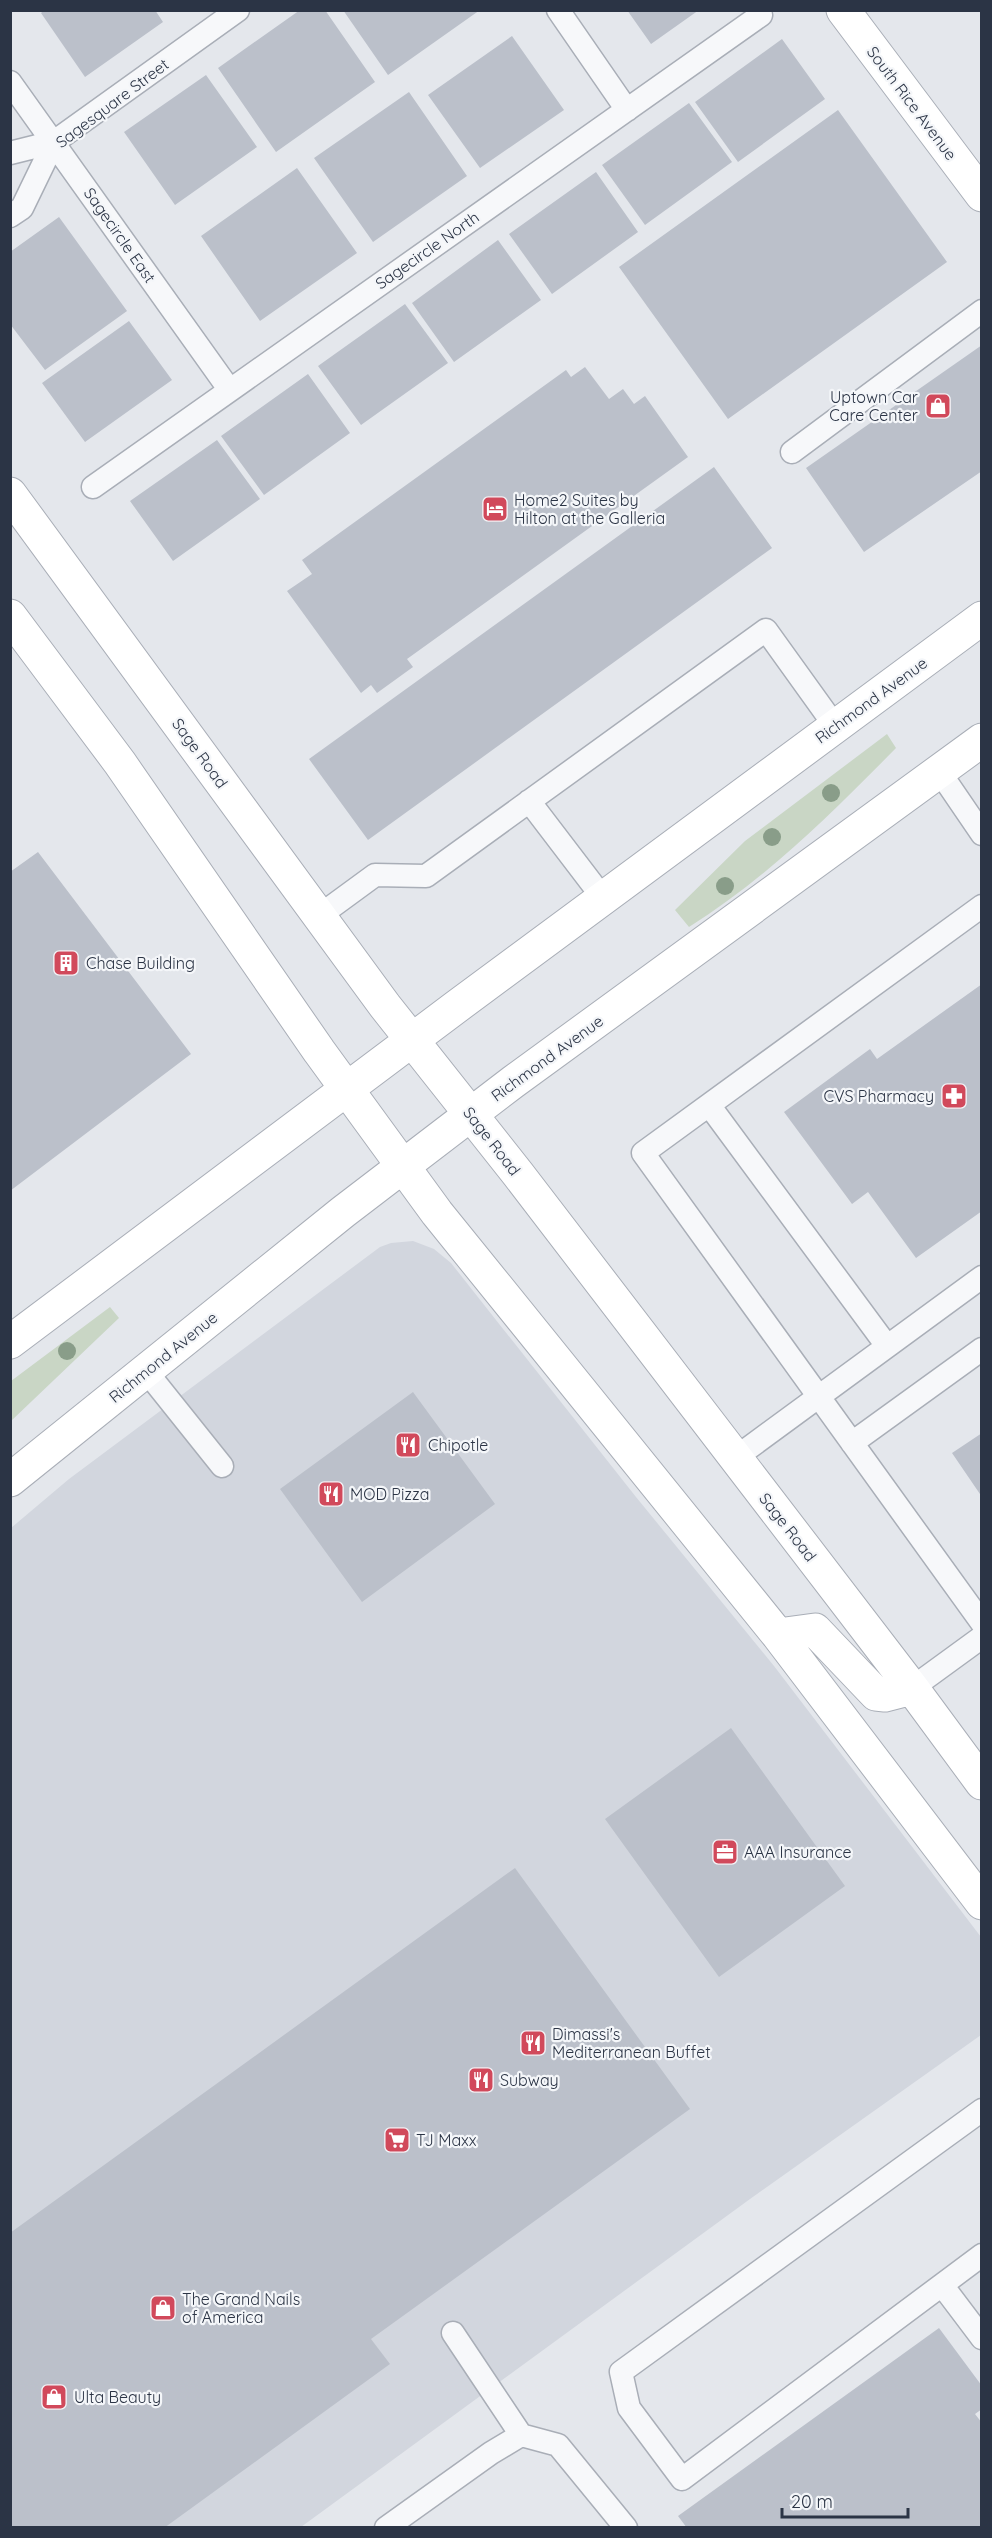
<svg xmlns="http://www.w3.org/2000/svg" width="992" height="2538" font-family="Quicksand,sans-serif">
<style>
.built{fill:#d2d6de}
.green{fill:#c9d6c5}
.building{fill:#bbc0ca}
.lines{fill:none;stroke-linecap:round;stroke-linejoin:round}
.lane-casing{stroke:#a9aeb7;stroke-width:25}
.secondary-casing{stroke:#a9aeb7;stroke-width:35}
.lane{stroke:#f7f8fa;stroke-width:22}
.secondary{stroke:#fff;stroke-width:33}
.tree{fill:#899d89}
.labels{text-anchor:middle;stroke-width:4.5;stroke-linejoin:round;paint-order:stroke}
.street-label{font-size:16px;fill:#2b3445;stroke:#f4f6f9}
.poi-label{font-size:16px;fill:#2b3445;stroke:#f4f6f9;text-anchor:start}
</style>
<rect width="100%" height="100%" fill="#e4e7ec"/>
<path class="built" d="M413 1241 434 1249 451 1263 636 1497 774 1666 981 1937V2035L750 2199 301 2527 11 2528V1528L69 1479 380 1247 391 1243Z"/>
<path class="green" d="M887 734 896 748C832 813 767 878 689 927L675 910 745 841Z
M110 1307 119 1318 11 1421V1381Z"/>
<path class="building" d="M44 10H155L163 22 85 77 41 13Z
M300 10H325L375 82 276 152 218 68Z
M343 10H480L388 75Z
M627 10H699L651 44Z
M512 36 564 110 480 168 428 95Z
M782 39 825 99 738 162 695 102Z
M206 75 257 147 175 205 124 132Z
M409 92 467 176 373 242 314 158Z
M689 103 732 162 645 225 602 165Z
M838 110 947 262 728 419 619 267Z
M297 168 357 253 260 321 201 236Z
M596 172 638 232 552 294 509 234Z
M59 217 127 311 45 370 10 324V252Z
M498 240 541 300 454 362 412 303Z
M405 304 448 363 361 425 318 366Z
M129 321 172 380 85 442 42 383Z
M982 345V471L864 552 806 468Z
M585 367 609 399 623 389 634 404 645 396 688 457 407 659 413 667 377 693 371 685 361 693 287 591 312 574 302 560 566 370 571 377Z
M308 374 350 433 264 495 221 436Z
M217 440 260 499 173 561 130 501Z
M714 467 772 548 368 840 309 759Z
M38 852 191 1054 10 1191V872Z
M982 984V1211L916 1258 868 1192 852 1204 784 1112 870 1049 877 1059Z
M413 1392 495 1504 362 1602 280 1489Z
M982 1433V1497L952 1453Z
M731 1728 845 1886 719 1977 605 1819Z
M515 1868 690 2109 371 2339 390 2364 164 2528H10V2233Z
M939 2328 982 2386V2409L975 2414 982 2423V2528H687L678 2516Z"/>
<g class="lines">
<g class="lane-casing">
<path id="lane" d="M558 10 627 110
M10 82 229 389
M10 153 54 142
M10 216 22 208 54 142 238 10
M792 452 982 311
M93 487 761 15
M939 771 982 834
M529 801 603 898
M982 906 643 1153 982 1623
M319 916 375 875 426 876 766 630 835 726
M709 1105 887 1346
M146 1371 222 1466
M852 1443 982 1349
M735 1458 982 1277
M912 1688 982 1637
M982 2110 621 2372 629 2408 682 2479 982 2255
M942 2285 982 2338
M453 2333 521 2435
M386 2528 491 2453 521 2435 558 2445 626 2528"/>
</g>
<g class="secondary-casing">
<path id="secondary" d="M843 10 982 195
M10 494 385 1006 518 1174 912 1688 982 1783
M10 616 120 763 319 1051 437 1213 778 1635 982 1903
M10 1342 456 1007 982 618
M10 1480 343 1212 513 1082 982 740
M778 1635 815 1630 876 1694 885 1695 912 1688"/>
</g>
<use href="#lane" class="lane"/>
<use href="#secondary" class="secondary"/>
</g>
<g class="tree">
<circle cx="831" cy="793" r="9"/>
<circle cx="772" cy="837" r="9"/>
<circle cx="725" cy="886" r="9"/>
<circle cx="67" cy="1351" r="9"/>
</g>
<defs>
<g id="shop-square" transform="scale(1.35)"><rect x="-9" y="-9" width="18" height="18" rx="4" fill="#d1495b" stroke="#f4f6f9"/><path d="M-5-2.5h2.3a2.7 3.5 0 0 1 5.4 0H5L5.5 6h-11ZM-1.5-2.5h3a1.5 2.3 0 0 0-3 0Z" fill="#fff"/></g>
<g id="hotel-square" transform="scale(1.35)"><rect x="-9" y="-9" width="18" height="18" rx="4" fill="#d1495b" stroke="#f4f6f9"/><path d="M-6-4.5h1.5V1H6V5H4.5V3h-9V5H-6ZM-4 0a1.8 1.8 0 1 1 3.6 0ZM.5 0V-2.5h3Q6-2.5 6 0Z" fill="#fff"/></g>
<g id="building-square" transform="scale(1.35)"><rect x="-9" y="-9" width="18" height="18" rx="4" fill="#d1495b" stroke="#f4f6f9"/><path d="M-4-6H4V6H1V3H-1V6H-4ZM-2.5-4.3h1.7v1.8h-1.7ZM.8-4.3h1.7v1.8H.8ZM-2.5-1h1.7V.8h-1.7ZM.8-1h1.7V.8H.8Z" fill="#fff"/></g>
<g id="pharmacy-square" transform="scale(1.35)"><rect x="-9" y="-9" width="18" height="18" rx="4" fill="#d1495b" stroke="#f4f6f9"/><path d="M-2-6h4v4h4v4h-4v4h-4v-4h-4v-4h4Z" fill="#fff"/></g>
<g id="restaurant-square" transform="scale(1.35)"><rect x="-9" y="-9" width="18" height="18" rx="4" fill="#d1495b" stroke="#f4f6f9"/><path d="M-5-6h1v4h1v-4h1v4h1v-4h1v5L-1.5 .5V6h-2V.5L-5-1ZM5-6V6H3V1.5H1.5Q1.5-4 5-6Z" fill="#fff"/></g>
<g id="office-square" transform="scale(1.35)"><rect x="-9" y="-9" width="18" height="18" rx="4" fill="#d1495b" stroke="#f4f6f9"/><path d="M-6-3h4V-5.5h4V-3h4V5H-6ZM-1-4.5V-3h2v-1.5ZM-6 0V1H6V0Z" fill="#fff"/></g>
<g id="supermarket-square" transform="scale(1.35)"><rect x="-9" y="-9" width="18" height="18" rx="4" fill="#d1495b" stroke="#f4f6f9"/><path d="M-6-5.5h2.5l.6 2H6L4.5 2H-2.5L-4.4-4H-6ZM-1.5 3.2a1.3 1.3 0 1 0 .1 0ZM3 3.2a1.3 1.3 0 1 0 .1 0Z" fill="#fff"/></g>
</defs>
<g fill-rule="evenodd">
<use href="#shop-square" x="938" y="406"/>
<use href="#hotel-square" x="495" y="509"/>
<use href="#building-square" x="66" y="963"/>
<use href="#pharmacy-square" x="954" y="1096"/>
<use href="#restaurant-square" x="408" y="1445"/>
<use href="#restaurant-square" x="331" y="1494"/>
<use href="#office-square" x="725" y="1852"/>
<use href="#restaurant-square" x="533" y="2043"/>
<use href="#restaurant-square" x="481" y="2080"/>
<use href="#supermarket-square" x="397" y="2140"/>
<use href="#shop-square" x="163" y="2308"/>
<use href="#shop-square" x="54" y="2397"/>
</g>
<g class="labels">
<g class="street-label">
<text transform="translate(112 103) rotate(-37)" y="6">Sagesquare Street</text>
<text transform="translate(912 103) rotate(53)" y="6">South Rice Avenue</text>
<text transform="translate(120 235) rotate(55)" y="6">Sagecircle East</text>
<text transform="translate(427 250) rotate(-35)" y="6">Sagecircle North</text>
<text transform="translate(871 700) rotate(-36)" y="6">Richmond Avenue</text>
<text transform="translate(200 753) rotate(54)" y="6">Sage Road</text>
<text transform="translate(547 1058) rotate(-36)" y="6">Richmond Avenue</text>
<text transform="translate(492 1141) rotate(52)" y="6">Sage Road</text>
<text transform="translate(163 1357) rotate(-39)" y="6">Richmond Avenue</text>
<text transform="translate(788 1527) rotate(52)" y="6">Sage Road</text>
</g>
<g class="poi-label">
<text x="918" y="403" text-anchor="end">Uptown Car<tspan x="918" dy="18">Care Center</tspan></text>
<text x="514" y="506">Home2 Suites by<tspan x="514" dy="18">Hilton at the Galleria</tspan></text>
<text x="86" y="969">Chase Building</text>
<text x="934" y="1102" text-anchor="end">CVS Pharmacy</text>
<text x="428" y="1451">Chipotle</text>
<text x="350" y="1500">MOD Pizza</text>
<text x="744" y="1858">AAA Insurance</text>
<text x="552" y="2040">Dimassi's<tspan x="552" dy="18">Mediterranean Buffet</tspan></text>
<text x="500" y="2086">Subway</text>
<text x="416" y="2146">TJ Maxx</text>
<text x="182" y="2305">The Grand Nails<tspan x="182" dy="18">of America</tspan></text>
<text x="74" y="2403">Ulta Beauty</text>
</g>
</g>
<rect width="992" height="2538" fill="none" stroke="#2b3445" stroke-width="24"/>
<path d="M782 2508v9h126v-9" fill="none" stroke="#2b3445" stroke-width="3"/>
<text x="791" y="2508" font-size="18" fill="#2b3445" stroke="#f4f6f9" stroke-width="4.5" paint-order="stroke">20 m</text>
</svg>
